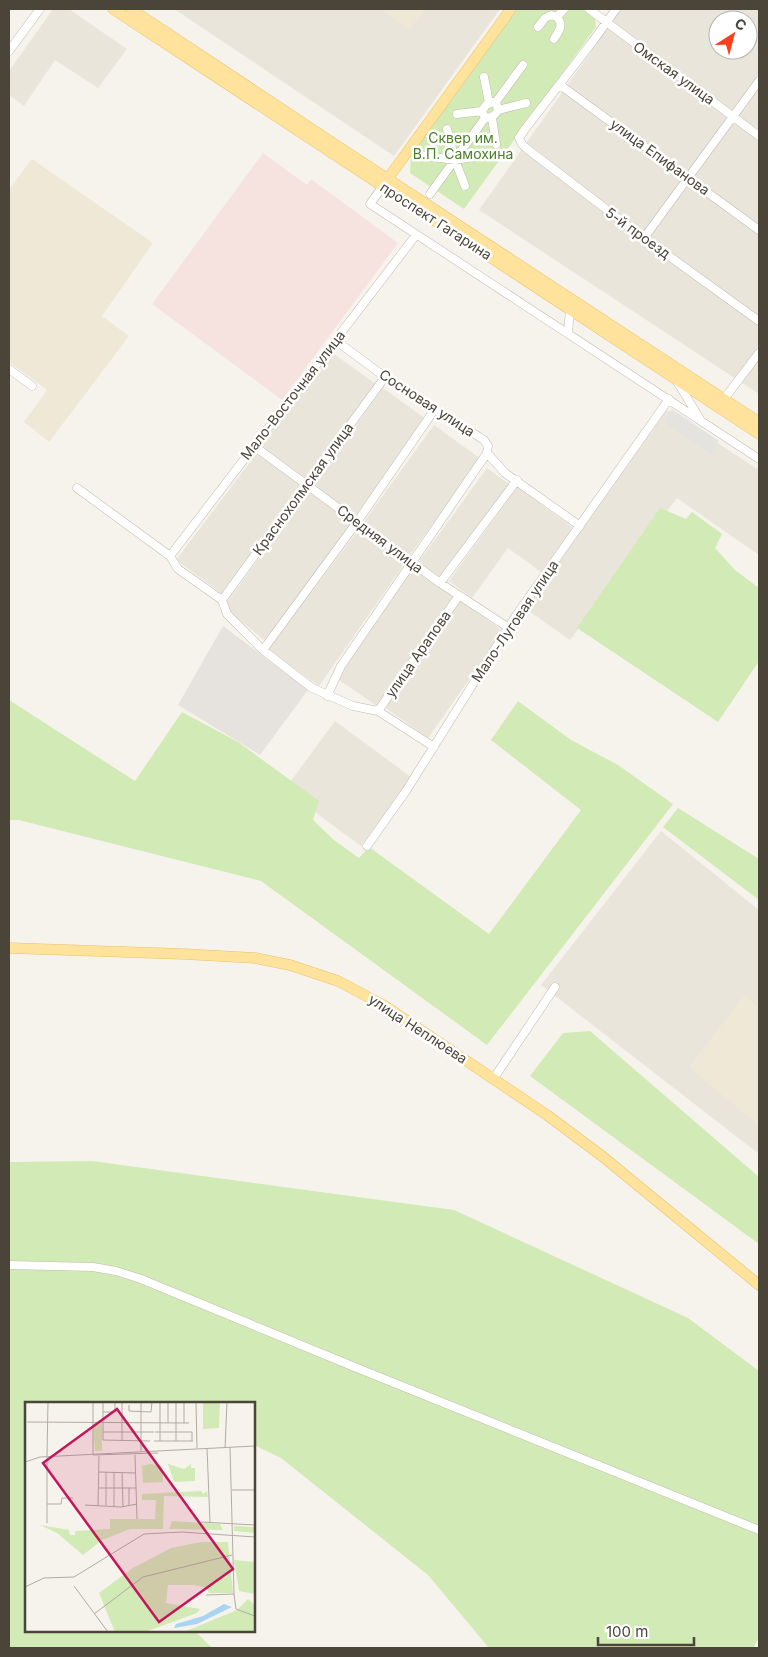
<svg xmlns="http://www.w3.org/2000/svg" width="768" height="1657" font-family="Inter,sans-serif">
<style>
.residential{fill:#eae5da;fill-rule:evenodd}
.industrial{fill:#e6e2dd}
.education{fill:#efe8d6}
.medical{fill:#f6e3e0}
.green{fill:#d2eab5}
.parking{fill:#e5e3e0}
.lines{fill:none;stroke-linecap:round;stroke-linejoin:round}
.minor-casing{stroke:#c2bbae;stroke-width:9}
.major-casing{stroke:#e6c16a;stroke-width:11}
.minor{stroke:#fff;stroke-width:8}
.major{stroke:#ffe39c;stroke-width:10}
.labels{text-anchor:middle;stroke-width:5;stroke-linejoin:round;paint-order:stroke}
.street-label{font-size:14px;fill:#4b4439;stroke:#fff}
.park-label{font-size:14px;fill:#4a7f2a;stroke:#fff}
.inset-road{fill:none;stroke:#b2ada4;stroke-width:1}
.view{fill:#c2185b;fill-opacity:0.15;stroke:#c2185b;stroke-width:2.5}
.inset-edge{fill:none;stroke:#4b4439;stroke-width:2.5}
</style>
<rect width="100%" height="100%" fill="#f6f3ec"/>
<path class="residential" d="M53 9H69L127 49 98 88 55 60 24 106 9 95V71Z
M174 9H500L394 156Z
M621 9H759V394L479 210ZM718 20H748V50H718Z
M331 352 376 384 306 480 260 447Z
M383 388 426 419 355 516 313 485Z
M667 410 759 470V555L677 498 570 640 526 609Z
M434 425 481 459 409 556 363 523Z
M257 453 300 485 221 593 176 560Z
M487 468 509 484 439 578 418 563Z
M517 487 573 528 541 572 508 548 472 598 449 581Z
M308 491 351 523 275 627 264 640 230 612 227 602Z
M359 529 405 563 319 686 268 650Z
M414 568 454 598 377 706 339 680 347 662Z
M460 600 503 631 428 738 384 707Z
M335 721 411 777 361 846 320 816 288 785Z
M661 831 759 910V1154L541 985Z"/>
<path class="industrial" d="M223 626 308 690 260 755 178 705Z"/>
<path class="education" d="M381 9H425L409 30Z
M32 159 153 243 102 316 129 336 49 442 24 422 47 390 9 362V189Z
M745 995 759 1008V1126L689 1067Z"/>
<path class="medical" d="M263 153 307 185 311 179 398 243 282 400 152 304Z"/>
<path class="green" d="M517 9H582L595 19 596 27 464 209 410 173 411 154Z
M660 508 686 519 692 512 722 534 715 548 735 570 759 588V661L718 722 577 628Z
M9 700 135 781 182 712 238 742 319 801 313 820 334 840 359 858 369 847 489 934 581 810 491 740 518 701 571 740 618 765 673 804 487 1045 261 881 19 820H9Z
M678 808 759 859V900L663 827Z
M590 1031 759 1177V1244L530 1076 563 1033Z
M92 1161 454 1210 688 1318 759 1371V1638L753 1648H489L428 1575 281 1458 254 1445V1403H26V1631H195L212 1648H9V1162Z"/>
<path class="parking" d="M672 409 719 441 711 454 664 422Z"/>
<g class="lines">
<g class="minor-casing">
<path id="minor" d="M589 9 759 136
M616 9 593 41 525 129 519 138 522 144 526 148 644 238 759 321
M538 27 545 18 551 15 557 17 564 9
M554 39C559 31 564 25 557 17
M9 51 40 9
M484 77 489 103
M560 85 759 230
M495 103 523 65
M498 110 526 103
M457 114 482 111
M492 118 496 144
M447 129 455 160 465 186
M425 156 455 160 489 154
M383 186 370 204 759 459
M430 194 485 118C492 118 495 116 498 110L497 105 493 102 486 105 482 111 485 118
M644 238 759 81
M568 333 570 310
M335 340 385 377 484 440 488 446 487 453 505 473 580 526
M9 369 32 386
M676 380 700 419
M724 399 759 353
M254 446 440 583 509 628
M77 488 170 556 178 569 222 600 227 614 263 650 312 688 353 706 378 711 434 747
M170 556 416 235
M440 583 517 480
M222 600 385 377
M263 650 357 522 435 409
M327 696 341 666 487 453
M378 711 458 597
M367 846 406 791 515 617 669 399
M494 1078 555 987
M9 1265 93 1267 116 1271 141 1279 357 1368 759 1530"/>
</g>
<g class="major-casing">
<path id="major" d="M113 9 759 434
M131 9 336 145 759 422
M384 184 511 9
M9 948 184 954 255 958 290 965 338 981 385 1006 547 1115 602 1156 759 1285"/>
</g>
<use href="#minor" class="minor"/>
<use href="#major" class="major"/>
</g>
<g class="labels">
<g class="street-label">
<text transform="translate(674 73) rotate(36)" y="5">Омская улица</text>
<text transform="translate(660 157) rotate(36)" y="5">улица Епифанова</text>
<text transform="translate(436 221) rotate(33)" y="5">проспект Гагарина</text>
<text transform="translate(638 233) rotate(36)" y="5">5-й проезд</text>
<text transform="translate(293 395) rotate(-52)" y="5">Мало-Восточная улица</text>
<text transform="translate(427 403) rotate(33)" y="5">Сосновая улица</text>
<text transform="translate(303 489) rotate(-54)" y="5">Краснохолмская улица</text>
<text transform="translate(380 539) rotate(37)" y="5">Средняя улица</text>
<text transform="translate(515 621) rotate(-56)" y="5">Мало-Луговая улица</text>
<text transform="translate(418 654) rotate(-55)" y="5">улица Арапова</text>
<text transform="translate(418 1029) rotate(33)" y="5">улица Неплюева</text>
</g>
<g class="park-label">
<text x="463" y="143">Сквер им.<tspan x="463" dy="16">В.П. Самохина</tspan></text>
</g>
</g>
<g transform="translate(25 1402)">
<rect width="230" height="230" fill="#f6f3ec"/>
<path d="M178 0H195L194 26 178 27ZM68 22H77V49H70ZM125 62 137 64 138 80 118 81 117 64ZM143 62 159 67 166 62V66H170V79L149 80ZM176 89 178 92 182 89 183 95 139 94 138 127H105L77 138 58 153 32 131 15 123 44 128 45 133H50V129L85 127V117H130L131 98H117V92ZM147 119 195 122 198 128 144 127ZM209 124 230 125V131L209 129ZM176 140H203L208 191H184L182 186 169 183H143L141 201 175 207 172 211 120 230H90L74 191 108 166 146 146ZM209 158 230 160V192L214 189ZM223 197 230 203V230H159L212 208Z" fill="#d2eab5"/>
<path d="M199 202 207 205 172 222 149 226 151 222 178 214Z" fill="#a9d4f2"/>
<path class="inset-road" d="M68 0V52M78 0V38L125 39M135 0V39M143 0V21M159 0V21M171 0 172 46M104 3V9L126 10 127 0M78 10H90V0M0 15V46M2 20 164 21M78 30H129M130 30H167V39M97 39V0M129 39H168M151 39V0M182 46 185 120M200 46 202 0M116 49V0M68 53 133 51M110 53 112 117M22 54 23 0M0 60 15 55 230 44M74 70 111 71M89 70V105M97 70 98 105M74 86H111M104 86V103M207 88H230M22 102H36L37 96H48M60 103 96 105 112 102M73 103 74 54M81 103V70M176 120 230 123M22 121V55M49 184 83 230M0 185 19 176 49 175 119 132 157 130 230 135M209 192 211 207 230 214M181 193 209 192 205 45M69 212 118 175 207 153"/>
<path class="view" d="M92 7 208 167 134 220 18 61Z"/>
<rect width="230" height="230" class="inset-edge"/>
</g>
<rect width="768" height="1657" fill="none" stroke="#4b4439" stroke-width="20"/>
<g transform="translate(733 35) rotate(36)"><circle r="24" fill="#ffffff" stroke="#b7b4b0"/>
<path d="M0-4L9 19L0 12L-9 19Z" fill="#fc3f1d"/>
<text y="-8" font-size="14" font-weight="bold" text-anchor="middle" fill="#4b4439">С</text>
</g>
<path d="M598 1637v8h96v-8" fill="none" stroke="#4b4439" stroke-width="2.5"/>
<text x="606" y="1637" font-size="15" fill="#4b4439" stroke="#ffffff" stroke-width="4" paint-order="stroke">100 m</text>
</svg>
